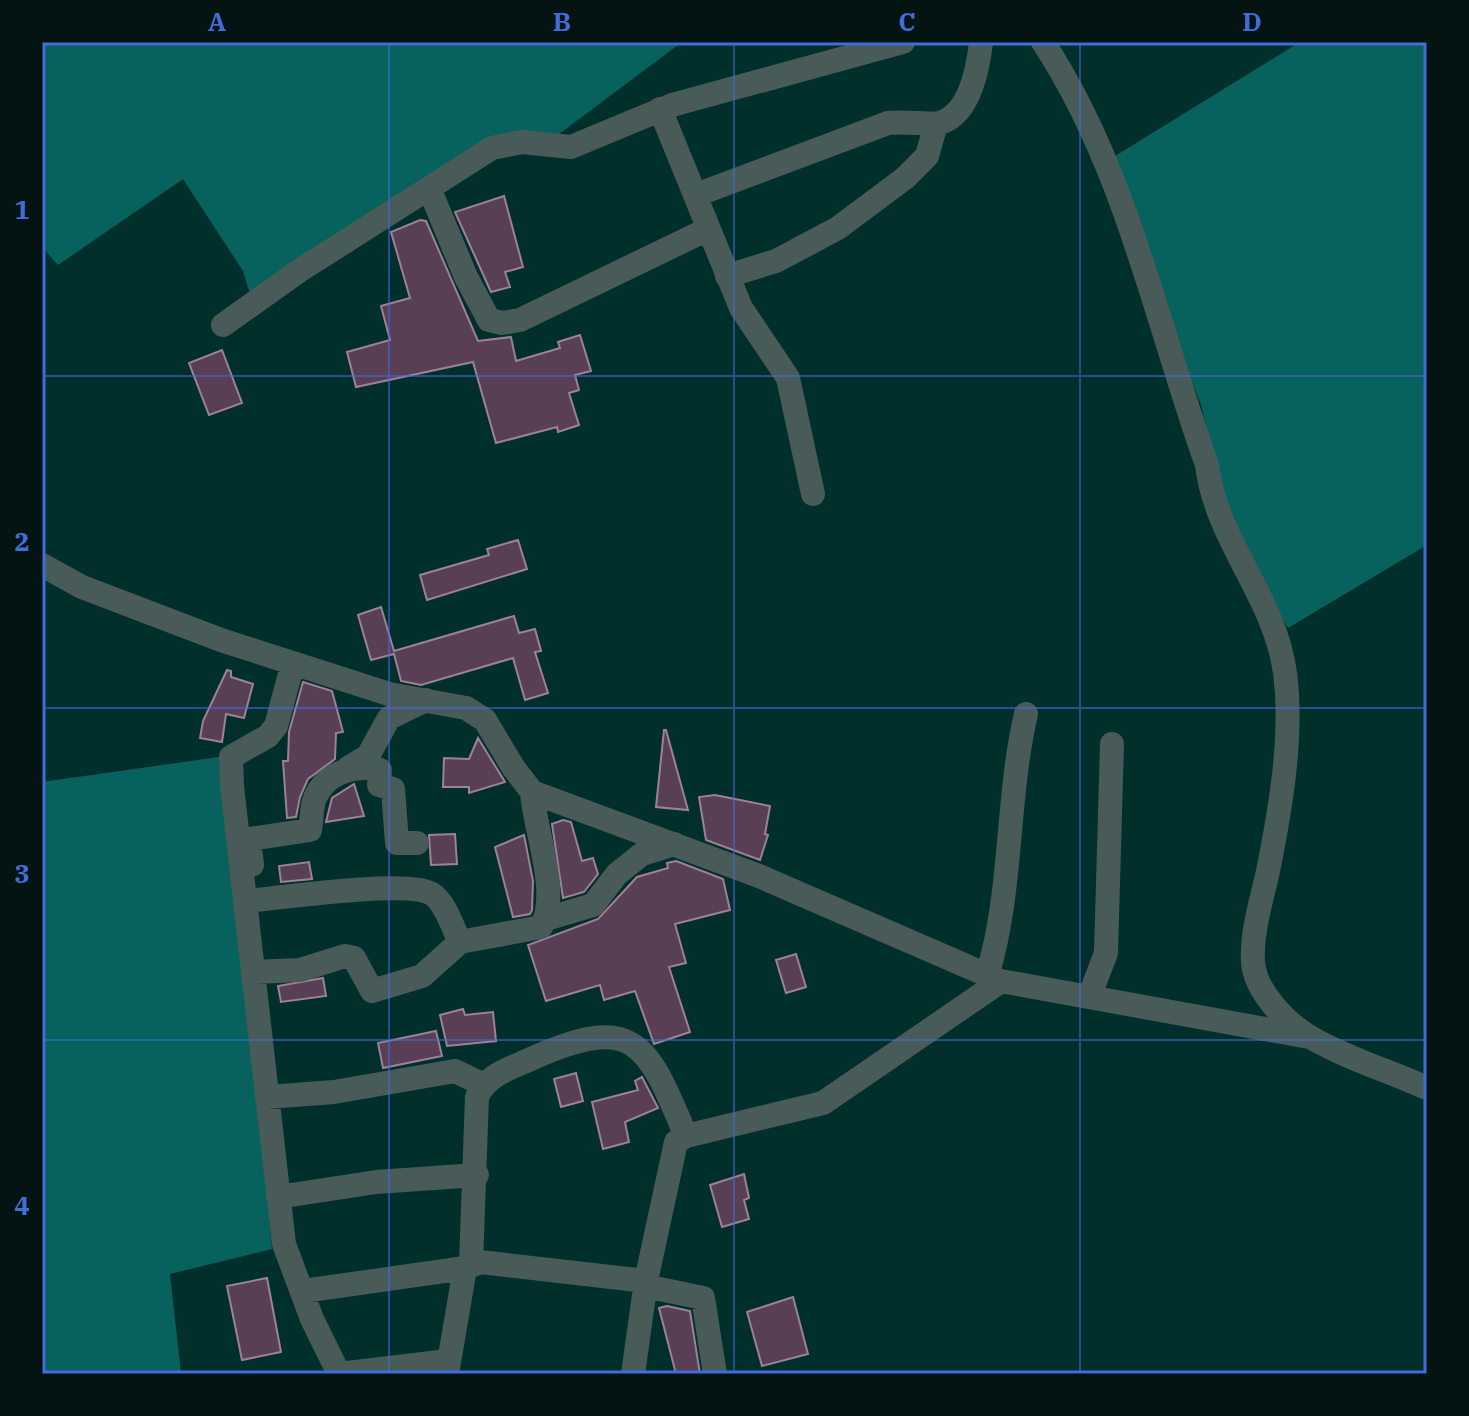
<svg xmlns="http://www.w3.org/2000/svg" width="1469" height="1416" font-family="'IBM Plex Serif',serif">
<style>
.forest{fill:#07625e}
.building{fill:#583f55;stroke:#9d8199;stroke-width:2}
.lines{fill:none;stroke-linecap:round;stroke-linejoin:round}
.street{stroke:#495b59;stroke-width:24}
.grid{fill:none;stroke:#416cda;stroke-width:2;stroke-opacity:0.55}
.neatline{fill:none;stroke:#416cda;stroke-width:3}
.grid-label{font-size:26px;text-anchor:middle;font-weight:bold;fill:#416cda}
</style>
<rect width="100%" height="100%" fill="#002f2c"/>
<path class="forest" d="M42 42H682L555 137 490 156 266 300 249 291 243 271 183 179 58 265 42 247Z
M1300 42H1427V545L1288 628 1234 546 1201 405 1107 161Z
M226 756 272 1249 170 1274 181 1374H42V782Z"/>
<path class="building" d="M504 196 523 267 505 272 510 287 491 292 455 212Z
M420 220 426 221 478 341 511 337 516 361 560 348 558 342 580 335 591 371 575 375 579 390 569 393 579 425 558 432 557 427 496 443 473 362 356 387 347 352 390 340 381 306 410 298 391 232Z
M222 350 242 403 209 415 189 363Z
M518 540 527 569 427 600 420 575 489 555 487 549Z
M381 607 394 651 514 616 519 633 535 629 541 651 535 652 548 693 525 700 513 658 421 685 401 681 394 654 371 660 358 615Z
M227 670 231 671V677L253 684 244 718 226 714 222 742 200 738 203 721Z
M303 682 332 691 343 732 336 733 335 759 308 779 300 797 296 817 287 818 283 761H288L289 732Z
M664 730H666L688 810 656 807Z
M478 738 505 782 469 793V787H443L444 758 469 759Z
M354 784 364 816 326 822 332 798Z
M715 795 770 806 765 834 768 835 760 860 706 840 699 797Z
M563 820 571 822 582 861 593 858 598 874 584 892 563 898 552 824Z
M455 834 457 864 431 865 429 835Z
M524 835 533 881 532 910 530 914 513 917 495 847Z
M676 861 723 879 730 910 675 924 686 963 669 967 690 1032 654 1044 635 991 604 1000 600 985 546 1001 528 945 598 919 637 877 668 868 667 863Z
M309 862 312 879 281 882 279 866Z
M796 954 806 987 786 993 776 960Z
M323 978 326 996 281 1002 278 986Z
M463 1009 465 1015 493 1012 496 1041 447 1046 440 1015Z
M436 1031 442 1056 383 1068 378 1043Z
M576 1073 583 1101 561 1107 554 1079Z
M642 1077 658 1108 625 1122 629 1142 603 1149 592 1102 638 1090 635 1081Z
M744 1174 749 1198 744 1200 749 1219 722 1227 710 1185Z
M267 1278 281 1352 242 1360 227 1286Z
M793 1297 808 1354 762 1366 747 1312Z
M667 1306 690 1311 700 1374H676L659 1308Z"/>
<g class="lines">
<path class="street" d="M1043 42C1127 170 1156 323 1207 465 1216 541 1275 597 1285 673 1293 735 1281 806 1269 866 1263 897 1251 930 1253 962 1255 991 1286 1023 1310 1037 1346 1058 1389 1071 1427 1088
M660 109 741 308 788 378 813 494
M429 188 466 277 489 320 502 323 520 320 708 229
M696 195 888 123C904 121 931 125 939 123 970 115 978 68 981 42
M727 276 776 261 838 228 905 178 927 156 936 124
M223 325 299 271 492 148 522 142 571 147 672 105 903 42
M42 565 82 587 221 640 389 694 466 708 485 720 513 767 532 792 759 876 1001 981 1309 1037
M293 663 276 726 268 736 231 757 232 786 284 1244 312 1319 339 1374
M348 768 368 756 389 718 426 700
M252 865 249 839 310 830C312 821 311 807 315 798 326 772 355 764 380 770L379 785 393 789 397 843H417
M245 901C280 898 407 879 432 894 445 902 453 928 460 942
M546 919 593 905 617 874 642 854 674 844
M255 972 300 970 345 956 354 958 372 991 422 976 460 942 541 927C561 895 534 828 532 792
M987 976C1013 891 1006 800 1026 714
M1090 995 1106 953 1112 744
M267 1097 334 1092 455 1071 484 1085
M278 1197 376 1182 477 1175
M471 1264 477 1097C486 1075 511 1068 531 1059 635 1012 647 1043 686 1136
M645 1286 703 1298 715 1374
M303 1291 465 1268
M339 1374 448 1361
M447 1374 465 1268 480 1262 646 1281
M633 1374 646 1281 676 1142 686 1136 823 1103 1001 981"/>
</g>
<path class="grid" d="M389 42V1374M734 42V1374M1080 42V1374M42 376H1427M42 708H1427M42 1040H1427"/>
<rect width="1469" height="1416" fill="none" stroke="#031412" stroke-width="88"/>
<rect x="44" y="44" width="1381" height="1328" class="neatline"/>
<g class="grid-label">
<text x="217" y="31">A</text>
<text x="562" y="31">B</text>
<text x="907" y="31">C</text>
<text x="1252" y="31">D</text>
<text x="22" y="219">1</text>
<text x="22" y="551">2</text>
<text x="22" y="883">3</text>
<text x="22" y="1215">4</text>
</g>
</svg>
